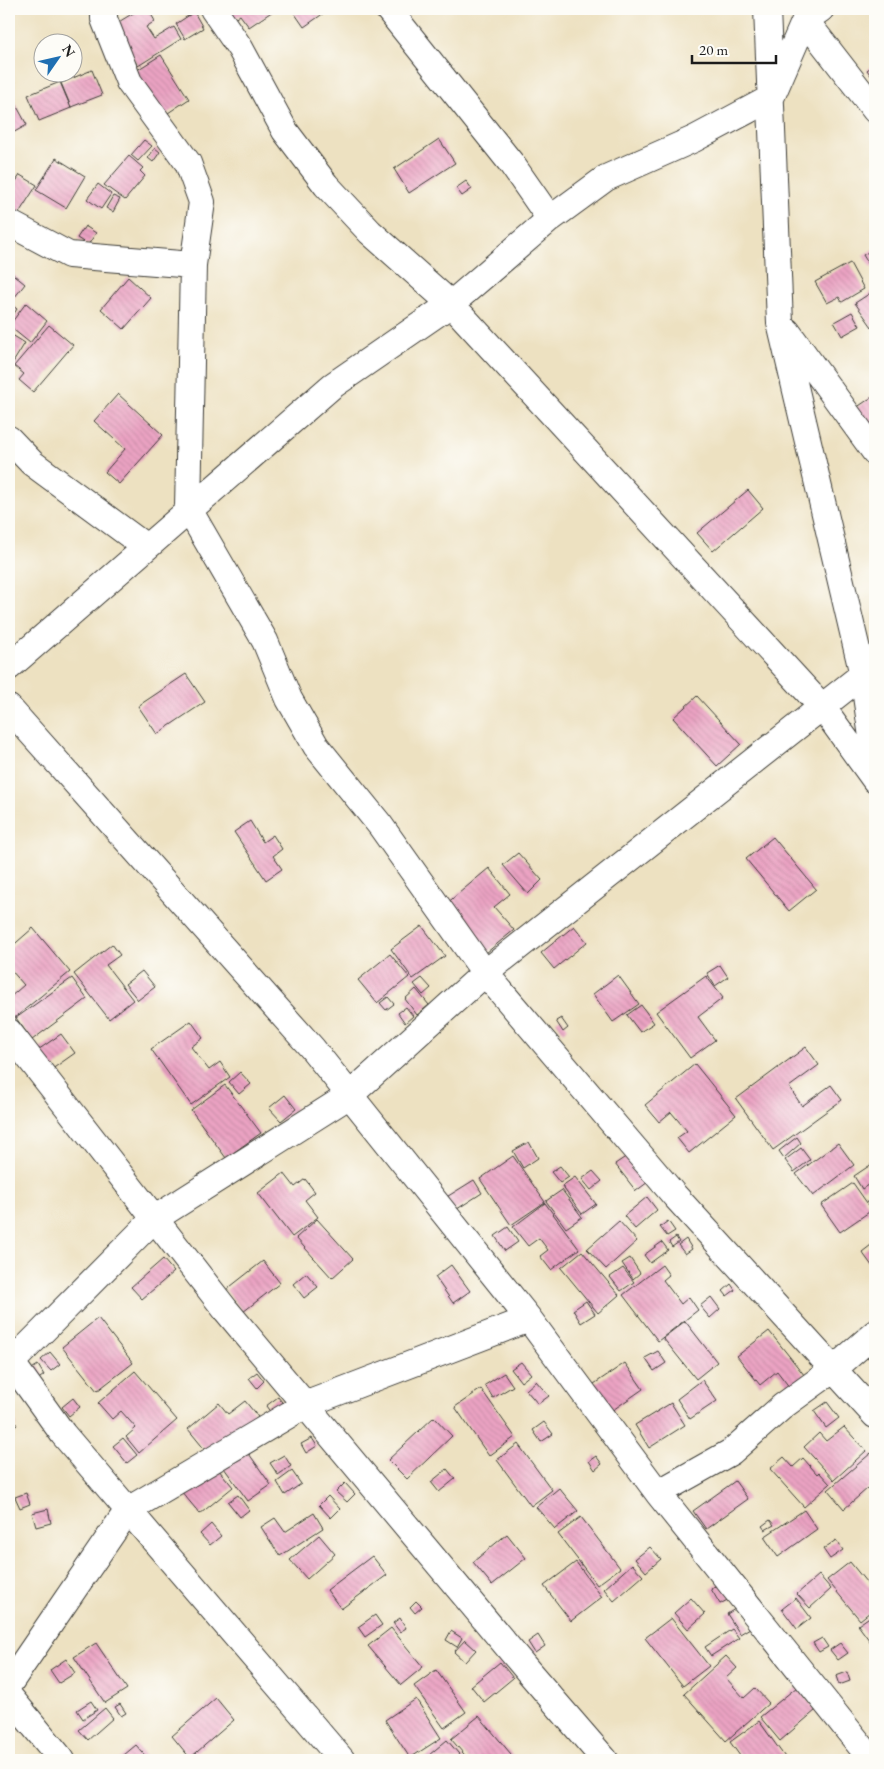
<svg xmlns="http://www.w3.org/2000/svg" width="884" height="1769" font-family="'EB Garamond',serif">
<style>
.building{fill:url(#building-back-hatch)}
.lines{fill:none;stroke-linecap:round;stroke-linejoin:round}
.street-casing{stroke:#3b3a35;stroke-width:28}
.street{stroke:#fff;stroke-width:26}
</style>
<defs>
<pattern id="building-back-hatch" width="6" height="6" patternUnits="userSpaceOnUse" patternTransform="scale(1.25)"><rect width="6" height="6" fill="#eba3c3"/><path d="M-1 5l2 2M0 0l6 6M5-1l2 2" fill="none" stroke="#c98ca7"/></pattern>
</defs>
<rect width="100%" height="100%" fill="#fdfcf7"/>
<filter id="ink" filterUnits="userSpaceOnUse"><feTurbulence type="fractalNoise" baseFrequency=".02" numOctaves="2"/><feDisplacementMap in="SourceGraphic" scale="10" xChannelSelector="R" yChannelSelector="G"/><feConvolveMatrix kernelMatrix="1 2 1 2 8 2 1 2 1" color-interpolation-filters="sRGB"/></filter>
<filter id="wash" filterUnits="userSpaceOnUse"><feTurbulence type="fractalNoise" baseFrequency=".0096" numOctaves="4" result="noise"/><feDisplacementMap in="SourceGraphic" scale="20" xChannelSelector="R" yChannelSelector="G"/><feGaussianBlur stdDeviation="1.12" result="paint"/><feColorMatrix in="noise" values="0 0 0 0 0 0 0 0 0 0 0 0 0 0 0 0 0 1.4 0 .05"/><feComposite in="paint" operator="in"/></filter>
<g filter="url(#wash)">
<rect width="100%" height="100%" fill="#ede1c1"/>
<g id="blocks">
<path class="building" d="M140 9H148L155 21 146 27 154 39 174 27 181 39 138 66 112 26Z
M220 9H276L249 27 240 15 229 23Z
M297 9H321L324 13 304 27 293 11Z
M194 12 203 28 185 39 176 24Z
M161 55 189 99 162 117 134 72Z
M875 64V81L867 70Z
M92 70 102 95 71 107 61 83Z
M60 82 71 108 39 121 28 95Z
M14 101 27 125 9 135V103Z
M439 139 455 163 409 193 394 169Z
M144 140 152 146 138 161 131 155Z
M155 148 160 152 153 162 148 158Z
M129 156 143 168 140 171 145 176 125 200 104 185Z
M56 158 85 176 66 208 36 190Z
M20 175 37 185 17 216 9 210V192Z
M466 181 472 189 462 196 456 188Z
M98 184 111 194 101 209 87 199Z
M113 196 120 199 113 212 106 208Z
M85 226 96 233 88 245 77 238Z
M875 248V265L871 268 863 255Z
M850 263 864 289 842 302 839 297 827 303 815 282Z
M9 271 25 284 11 302 9 301Z
M128 277 151 298 124 329 101 309Z
M872 292 875 297V325L872 327 855 303Z
M9 303 17 309 9 321Z
M26 303 47 321 30 343 9 326Z
M852 312 860 326 842 336 834 322Z
M49 325 73 345 33 392 19 380 24 374 14 366Z
M9 333 25 343 9 369Z
M118 394 163 435 119 484 105 472 125 449 94 421Z
M875 395V428L868 433 853 410Z
M748 490 763 508 713 551 697 533Z
M186 674 205 702 157 734 138 706Z
M697 696 741 744 717 766 673 718Z
M250 821 263 842 273 835 282 849 273 856 282 869 266 880 234 832Z
M773 837 816 889 789 911 746 859Z
M518 853 542 880 528 894 503 865Z
M489 868 510 894 494 907 514 930 486 953 446 904Z
M422 926 445 956 413 979 391 949Z
M574 926 587 942 554 969 541 953Z
M33 928 70 972 12 1020 9 1016V998L24 985 11 970 9 972V949Z
M112 944 120 955 106 965 133 1000 109 1019 74 974Z
M390 954 409 977 377 1003 358 980Z
M720 965 728 977 715 986 707 973Z
M142 971 155 987 138 1000 125 984Z
M618 975 639 1004 613 1022 593 994Z
M706 976 723 998 698 1017 715 1040 690 1058 656 1012Z
M72 978 87 999 32 1040 16 1018Z
M422 978 431 988 423 995 414 984Z
M416 989 429 1005 417 1015 405 999Z
M388 997 394 1004 386 1010 380 1003Z
M641 1005 654 1023 640 1032 627 1015Z
M406 1007 413 1016 405 1023 398 1013Z
M561 1018 568 1028 563 1032 556 1021Z
M191 1021 203 1038 191 1047 209 1070 220 1062 230 1077 191 1105 151 1049Z
M61 1034 75 1053 48 1072 35 1052Z
M806 1047 819 1065 789 1087 802 1106 831 1085 842 1100 773 1150 736 1099Z
M695 1064 736 1115 689 1153 677 1138 687 1131 671 1112 659 1122 645 1105Z
M240 1072 251 1084 239 1094 229 1082Z
M225 1085 261 1133 226 1158 191 1110Z
M285 1095 296 1109 281 1121 269 1108Z
M797 1137 801 1143 784 1158 779 1151Z
M529 1142 538 1158 523 1168 513 1151Z
M838 1143 854 1165 813 1196 796 1174Z
M801 1148 810 1160 794 1172 785 1160Z
M513 1156 545 1202 511 1225 480 1179Z
M627 1156 648 1182 636 1191 615 1164Z
M875 1162V1180L862 1189 854 1176Z
M560 1166 569 1177 560 1183 551 1172Z
M593 1171 602 1181 591 1190 582 1179Z
M284 1173 295 1187 305 1179 315 1192 305 1200 318 1217 292 1237 258 1193Z
M575 1177 596 1204 582 1214 562 1186Z
M474 1180 482 1193 454 1211 445 1198Z
M853 1183 872 1210 840 1232 821 1205Z
M562 1190 582 1217 566 1228 546 1201Z
M647 1197 657 1210 635 1229 624 1216Z
M545 1203 579 1249 551 1270 540 1256 548 1250 539 1238 528 1246 513 1227Z
M317 1219 353 1259 332 1278 296 1238Z
M619 1221 637 1241 606 1269 587 1249Z
M668 1221 675 1231 667 1236 660 1227Z
M508 1227 518 1242 505 1251 495 1236Z
M676 1237 679 1242 672 1247 669 1242Z
M686 1239 692 1249 685 1254 678 1245Z
M662 1242 668 1250 650 1263 644 1255Z
M875 1242V1270L862 1252Z
M582 1251 619 1295 598 1313 561 1268Z
M630 1258 640 1273 633 1279 622 1263Z
M163 1259 174 1272 142 1299 131 1287Z
M263 1261 280 1283 243 1312 226 1290Z
M451 1265 470 1291 453 1303 435 1277Z
M662 1265 669 1275 663 1280 681 1304 689 1297 698 1310 658 1341 623 1295Z
M623 1268 634 1282 621 1291 610 1277Z
M306 1273 318 1287 304 1298 293 1284Z
M731 1284 735 1290 727 1296 723 1291Z
M711 1297 720 1309 710 1318 700 1306Z
M586 1301 595 1314 581 1323 573 1310Z
M98 1318 133 1363 97 1391 62 1347Z
M685 1321 717 1362 696 1379 663 1338Z
M769 1331 805 1376 790 1388 777 1371 760 1385 737 1356Z
M658 1351 666 1363 654 1371 645 1358Z
M50 1352 60 1364 51 1371 41 1360Z
M521 1362 531 1374 521 1382 511 1369Z
M625 1363 643 1389 610 1412 591 1386Z
M38 1365 44 1375 36 1381 30 1370Z
M135 1371 177 1420 139 1453 126 1437 136 1428 121 1411 112 1419 98 1403Z
M257 1372 264 1381 257 1388 249 1378Z
M504 1373 513 1386 493 1398 485 1385Z
M702 1380 717 1401 690 1419 677 1399Z
M536 1381 549 1396 538 1404 526 1390Z
M481 1389 515 1437 489 1456 455 1407Z
M278 1397 289 1411 277 1421 266 1406Z
M73 1398 80 1407 69 1416 62 1407Z
M245 1401 258 1417 210 1456 188 1429 219 1403 228 1414Z
M827 1402 839 1418 826 1428 814 1411Z
M671 1403 685 1425 649 1448 635 1425Z
M9 1413 17 1425 9 1431Z
M434 1417 452 1436 407 1479 388 1460Z
M544 1422 553 1434 541 1442 533 1430Z
M844 1427 866 1451 834 1480 804 1447 819 1433 826 1441Z
M123 1438 137 1455 127 1463 113 1446Z
M312 1438 317 1446 306 1453 301 1444Z
M518 1444 552 1490 531 1506 497 1460Z
M247 1451 271 1485 248 1501 224 1468Z
M871 1453 875 1459V1482L844 1509 828 1490Z
M284 1455 291 1466 278 1475 270 1463Z
M596 1456 602 1464 595 1470 589 1461Z
M784 1457 793 1467 803 1458 817 1474 819 1472 830 1484 804 1507 770 1469Z
M213 1463 233 1487 200 1514 181 1491Z
M447 1469 455 1479 439 1492 431 1482Z
M292 1471 301 1484 285 1495 277 1482Z
M735 1481 748 1499 706 1529 693 1511Z
M345 1483 355 1494 347 1502 336 1492Z
M559 1488 578 1511 555 1529 536 1507Z
M26 1493 30 1504 20 1508 15 1497Z
M238 1495 249 1510 240 1517 228 1502Z
M328 1496 340 1509 331 1518 319 1505Z
M48 1509 51 1523 36 1527 32 1513Z
M804 1510 817 1529 778 1557 764 1537Z
M314 1513 323 1528 280 1556 261 1527 275 1518 285 1532Z
M581 1517 620 1568 597 1585 558 1534Z
M770 1520 774 1525 765 1530 762 1526Z
M211 1524 221 1536 210 1545 200 1534Z
M507 1534 526 1558 492 1585 473 1562Z
M319 1535 335 1554 307 1579 290 1560Z
M836 1540 843 1550 830 1559 823 1549Z
M650 1547 661 1559 646 1572 635 1559Z
M372 1556 387 1575 341 1609 327 1590Z
M576 1562 602 1597 571 1621 544 1586Z
M850 1562 875 1593V1608L860 1620 827 1580Z
M632 1564 643 1576 614 1601 604 1589Z
M819 1575 831 1589 810 1608 797 1594Z
M721 1582 731 1598 720 1604 711 1589Z
M691 1598 705 1614 688 1629 674 1613Z
M796 1598 811 1618 797 1629 782 1609Z
M416 1601 422 1607 415 1613 410 1607Z
M738 1607 750 1628 740 1634 727 1614Z
M875 1613V1648L858 1625Z
M375 1615 382 1625 365 1637 358 1627Z
M400 1618 406 1628 400 1632 393 1623Z
M671 1618 709 1666 683 1686 645 1638Z
M391 1628 423 1667 401 1685 368 1646Z
M732 1629 739 1638 711 1656 705 1647Z
M451 1631 462 1638 457 1647 446 1640Z
M538 1635 545 1646 535 1653 528 1642Z
M822 1638 828 1647 819 1652 813 1643Z
M465 1640 476 1650 465 1662 454 1652Z
M96 1643 127 1689 105 1703 74 1657Z
M840 1643 848 1653 838 1660 830 1650Z
M726 1656 737 1668 726 1678 744 1698 755 1688 769 1703 726 1741 684 1694Z
M66 1659 75 1673 59 1683 50 1670Z
M500 1662 513 1678 484 1702 471 1686Z
M436 1670 466 1712 444 1728 414 1686Z
M847 1672 850 1681 839 1685 836 1676Z
M797 1687 816 1710 780 1741 760 1717Z
M216 1698 234 1720 190 1758 172 1736Z
M416 1699 441 1738 410 1758 385 1720Z
M91 1701 97 1710 83 1719 77 1710Z
M120 1704 126 1713 121 1716 115 1707Z
M105 1708 113 1718 88 1740 79 1730Z
M479 1716 516 1760H469L451 1739Z
M759 1721 787 1760H743L730 1742Z
M447 1740 464 1760H423Z
M136 1745 149 1760H118Z"/>
</g>
</g>
<g filter="url(#ink)">
<use href="#blocks" fill-opacity="0" stroke="#3b3a35" stroke-width="1"/>
<g class="lines">
<g class="street-casing">
<path id="street" d="M104 9V19L129 82 188 163 202 202 193 265 188 508 265 641 289 699 316 746 380 825 485 973 675 1196 875 1415
M213 9 240 48 285 131 326 185 370 232 451 304 823 708 875 780
M388 9 511 163 550 219
M767 9 780 323 863 675 875 758
M805 20 875 110
M9 223 69 255 193 265
M787 331 875 452
M9 439 32 463 146 547
M9 667 332 386 451 304 550 219 606 178 694 139 771 98 805 20 821 9
M9 708 312 1048 529 1319 658 1493 872 1760
M9 1032 225 1309 528 1671 605 1760
M9 1359 63 1434 342 1760
M9 1365 154 1219 350 1095 485 973 875 665
M658 1493 731 1452 783 1406 834 1369 875 1333
M9 1684 128 1510 307 1404 529 1319
M9 1696 62 1760"/>
</g>
<use href="#street" class="street"/>
</g>
</g>
<rect width="884" height="1769" fill="none" stroke="#fdfcf7" stroke-width="30"/>
<g transform="translate(58 58) rotate(56)"><circle r="24" fill="#fdfcf7" stroke="#a3a29f"/>
<path d="M0-4L9 19L0 12L-9 19Z" fill="#1f6fb2"/>
<text y="-8" font-size="14" font-weight="bold" text-anchor="middle" fill="#1c1c1c">N</text>
</g>
<path d="M692 55v8h84v-8" fill="none" stroke="#1c1c1c" stroke-width="2.5"/>
<text x="699" y="55" font-size="15" fill="#1c1c1c" stroke="#fdfcf7" stroke-width="4" paint-order="stroke">20 m</text>
</svg>
